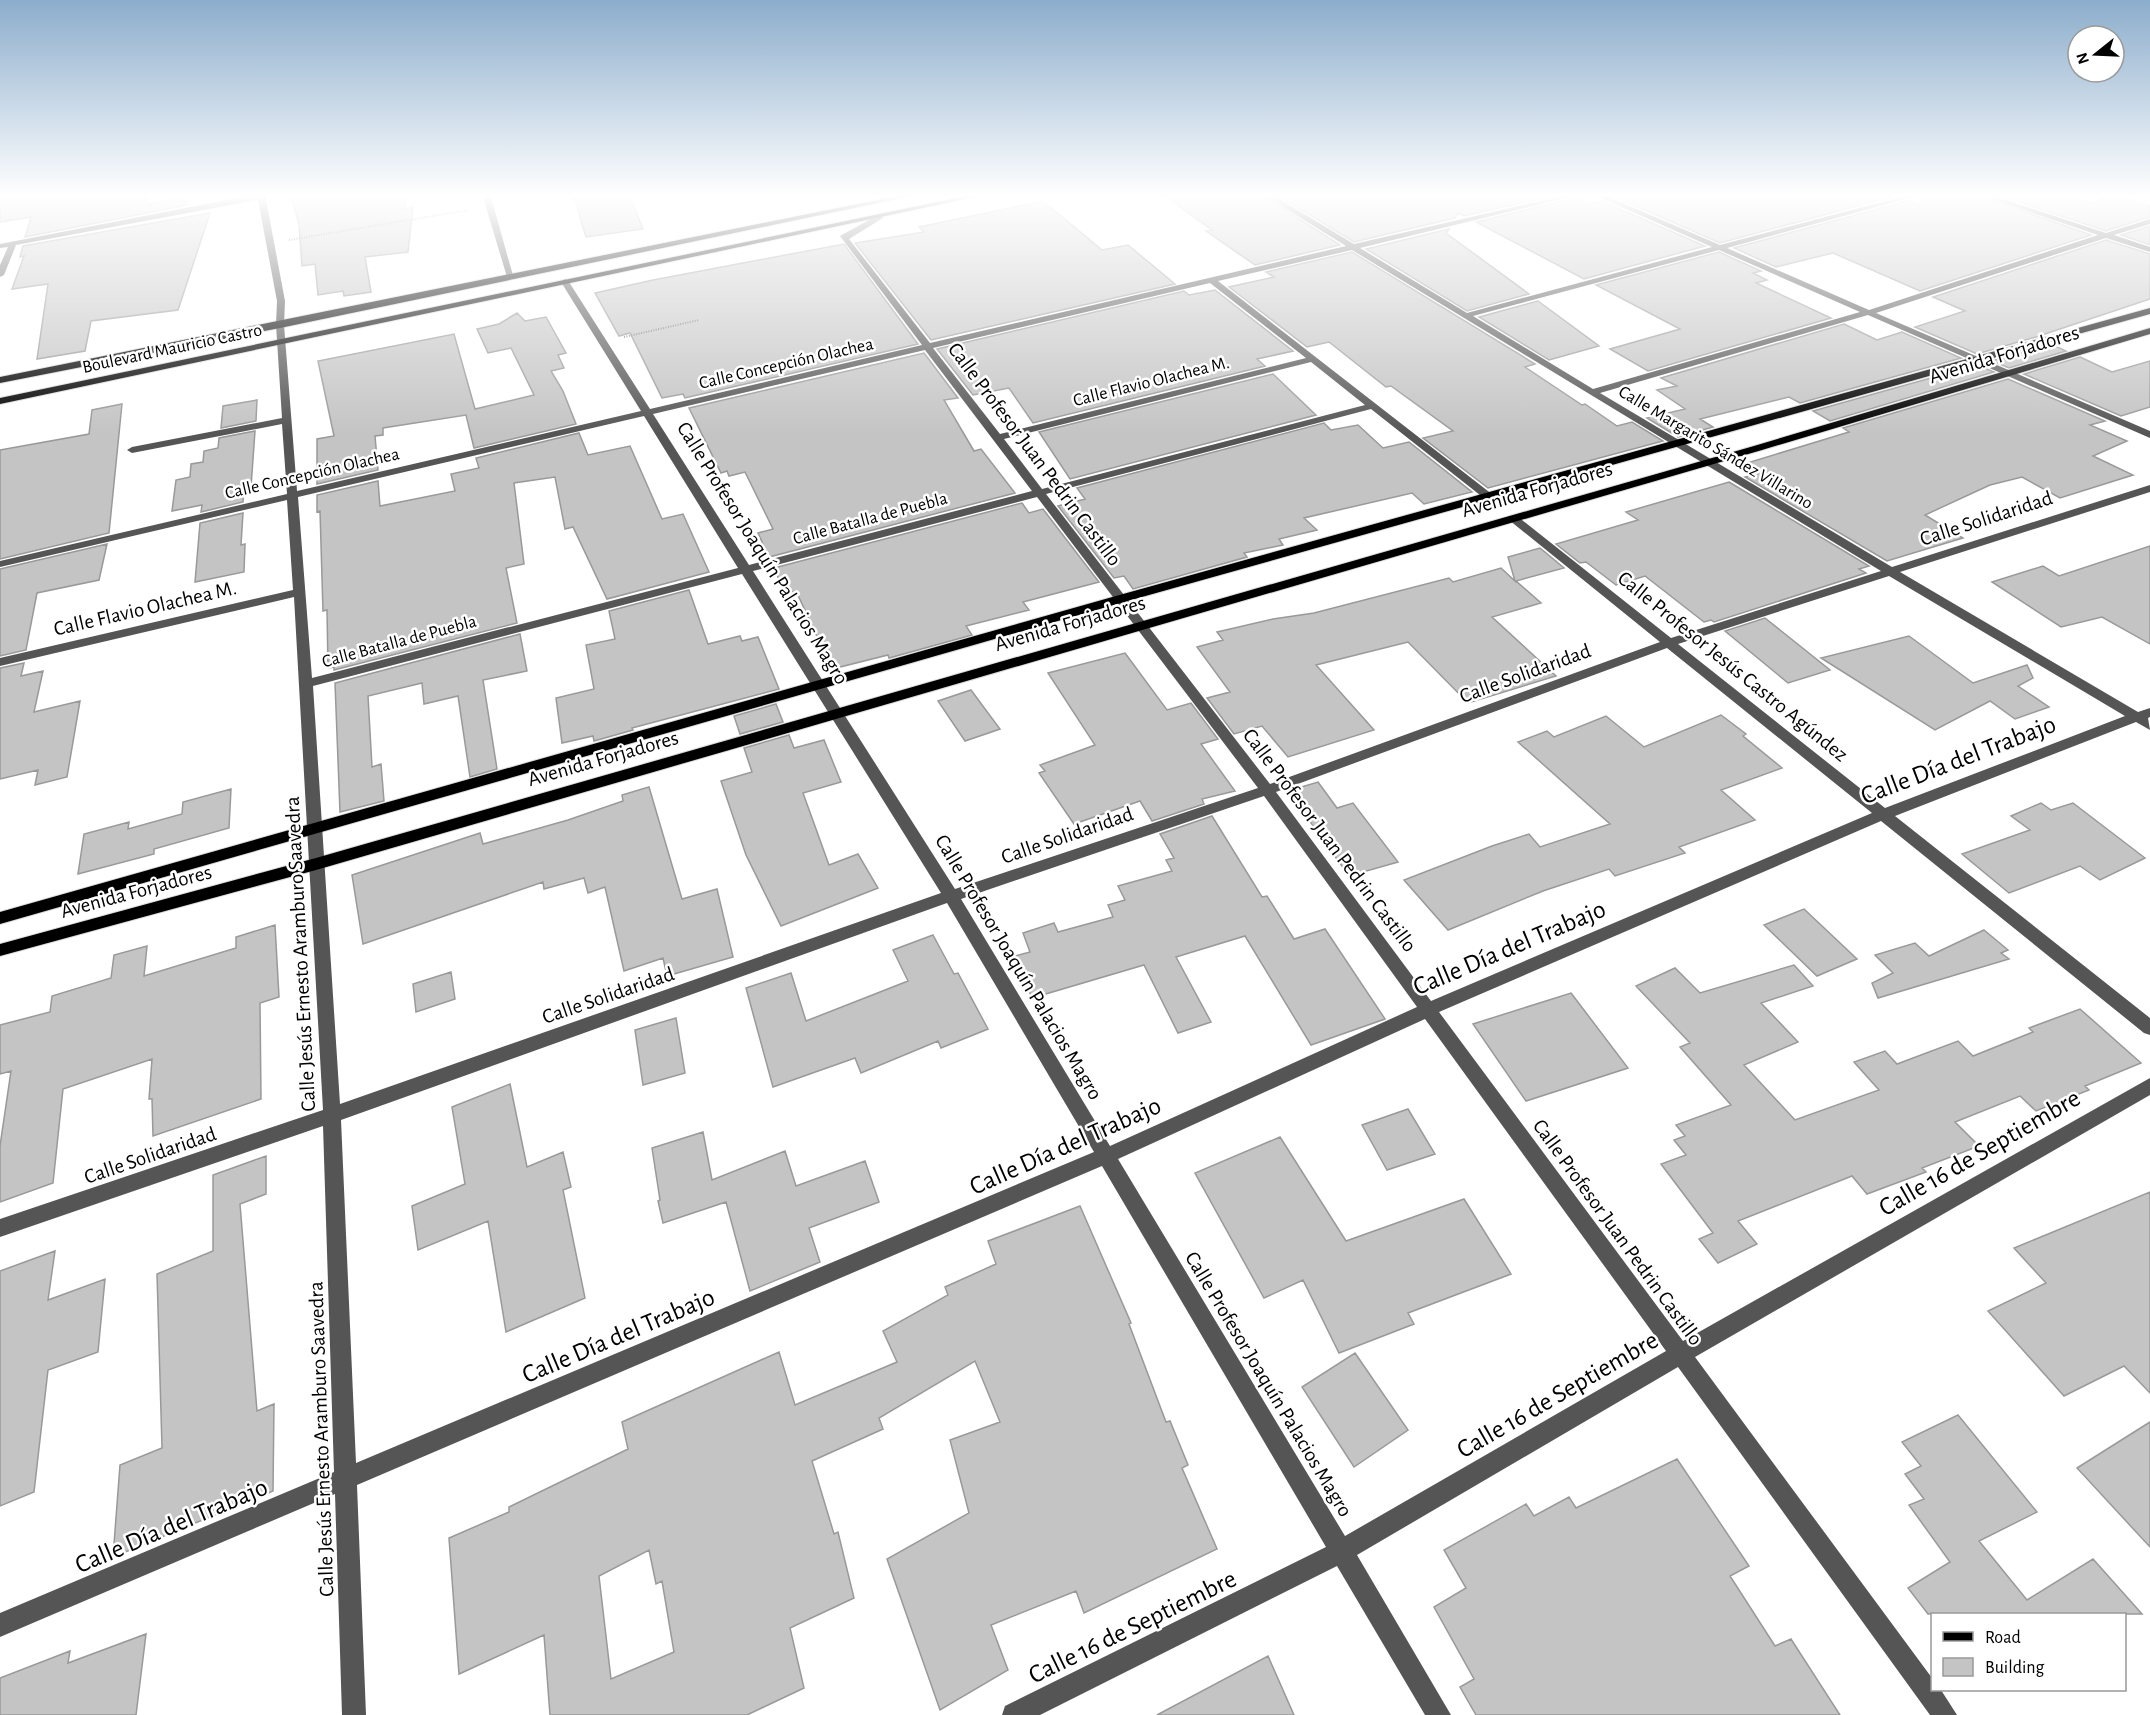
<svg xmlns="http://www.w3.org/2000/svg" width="2150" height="1715" font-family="'Alegreya Sans',sans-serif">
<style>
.building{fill:#c4c4c4;stroke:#999;stroke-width:1.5;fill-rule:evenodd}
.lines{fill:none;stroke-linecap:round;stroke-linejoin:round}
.major-casing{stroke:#dbdbdb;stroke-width:2}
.path{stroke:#777;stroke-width:2;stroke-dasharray:1 1.5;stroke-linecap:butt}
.minor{fill:#555;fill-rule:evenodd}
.major{fill:#000;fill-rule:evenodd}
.labels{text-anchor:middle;stroke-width:5;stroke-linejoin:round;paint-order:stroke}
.far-street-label{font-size:18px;fill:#000;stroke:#fff}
.street-label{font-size:21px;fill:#000;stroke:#fff}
.near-street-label{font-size:26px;fill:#000;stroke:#fff}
</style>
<rect width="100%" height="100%" fill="#fff"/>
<path class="building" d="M0 194H146L147 204 179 199V202L187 200 188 205 25 237 31 217 0 222Z
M290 194H407L404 209 413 207 408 252 365 257 371 292 344 296 343 291 318 295 315 264 302 266 299 224Z
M573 194H629L643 229 586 237Z
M1162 194H1260L1340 245 1255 265 1206 231 1212 230Z
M1275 194H1561L1464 216 1458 213 1455 218 1354 242Z
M1641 194H1893L1898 195 1720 243 1617 198Z
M1926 194H1975L2091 235 1920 291 1833 253 1776 267 1734 248 1910 200 1921 205 1922 197Z
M1995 194H2060L2091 203 2114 195 2150 206V217L2106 231Z
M1575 198 1587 204 1602 201 1705 246 1584 279 1476 222Z
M1043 201 1102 250 1128 245 1175 284 931 340 855 243 924 232 919 227Z
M210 213 178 310 91 321 85 351 37 359 48 284 12 289 24 256 20 257 23 246Z
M2150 226V245L2121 235Z
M1449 229 1446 233 1529 294 1467 311 1366 249Z
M2106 240 2150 254V299L2036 337 1977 354 1915 327 1965 311 1933 297Z
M844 244 918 344 685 398 683 394 662 398 630 333 619 336 595 293 653 280Z
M1352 252 1535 364 1525 367 1582 405 1585 404 1617 426 1632 422 1663 441 1488 488 1423 438 1453 431 1391 386 1386 387 1329 342 1307 347 1229 287 1274 277 1266 272Z
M1719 252 1761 271 1753 273 1767 280 1756 283 1831 318 1648 371 1610 349 1680 329 1596 285Z
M1215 290 1293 351 1257 359 1265 366 1033 423 1009 388 973 395 937 349 1184 291 1189 295Z
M1538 301 1599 346 1549 360 1479 317Z
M517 313 525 321 546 317 566 353 558 355 564 368 551 371 563 391 576 424 474 448 466 415 383 428V435L375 436 378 470 317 484V439L334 436 318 361 454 334 475 409 534 395 511 348 488 353 477 329 499 324Z
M1844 324 1877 340 1902 332 1961 358 1800 403 1789 397 1700 419 1713 427 1678 437 1647 418 1685 409 1657 390 1677 386 1661 378Z
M2051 344 2066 351 2009 368 1992 361Z
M924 353 958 398 944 400 974 451 981 449 1015 493 769 557 758 533 773 529 745 472 729 476 727 471 721 473 689 408Z
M2080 357 2112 372 2150 361V407L2121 416 2024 374Z
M1977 365 1994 372 1830 421 1813 411Z
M1273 374 1316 415 1070 479 1039 432Z
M2008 379 2105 421 2090 425 2127 441 2093 456 2133 475 2060 498 2022 477 1990 485 1925 515 1963 538 1887 561 1745 477 1757 474 1744 464 1849 432 1843 428Z
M257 400 256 421 221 428 223 406Z
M122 404 109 533 0 559V450L89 434 92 410Z
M1324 423 1331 430 1358 425 1383 448 1409 442 1472 492 1424 504 1412 493 1304 518 1317 530 1279 539 1283 545 1244 553 1247 557 1133 589 1124 576 1114 578 1058 506 1085 499 1077 488Z
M255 431 251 487 244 488 243 502 201 512 202 505 172 511 176 480 190 477 191 464 203 462 204 451 218 448 219 438Z
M579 433 588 455 630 446 662 519 683 514 709 572 607 599 573 527 565 529 555 477 514 483 524 564 506 568 517 623 334 670V667L328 668 327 610 323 611 320 511 317 512V495L378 481 380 506 455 491 451 474 479 468 476 458Z
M1729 482 1869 566 1859 569 1866 573 1714 622 1711 620 1704 622 1645 576 1616 585 1586 562 1580 563 1556 544 1638 520 1626 512Z
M1022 503 1029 513 1043 509 1099 582 1023 602 1029 610 966 626 972 635 889 658 888 655 832 669 796 591 785 594 774 568Z
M243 513 241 545 245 544 244 572 195 582 200 523Z
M107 544 99 580 37 593 26 650 0 656V569Z
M2150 546V644L2102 617 2061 627 1992 582 2043 566 2059 576Z
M1540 548 1564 568 1516 581 1541 603 1492 617 1556 676 1468 703 1408 642 1316 665 1374 730 1288 757 1262 726 1234 734 1207 698 1230 692 1197 647 1223 640 1217 632 1273 619 1314 613 1449 578 1453 582 1501 568 1515 581 1508 557Z
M689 590 708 644 740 636 742 641 758 637 779 689 632 728 633 730 594 741 593 736 562 743 556 698 594 689 586 645 615 639 609 611Z
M1765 618 1830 670 1788 683 1725 631Z
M520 634 527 671 483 680 497 769 470 777 458 696 424 704 422 683 368 696 372 767 381 764 384 801 340 812 335 683Z
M1909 636 1973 683 2027 665 2033 678 2018 686 2049 707 2015 719 1990 701 1935 730 1821 658Z
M1125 653 1167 710 1191 703 1218 739 1201 744 1235 791 1202 799 1204 804 1152 821 1140 801 1074 824 1039 773 1045 771 1040 765 1095 745 1048 673Z
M24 663 21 676 43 671 34 712 80 701 67 777 35 785 38 770 0 779V668Z
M971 690 1000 729 965 741 938 701Z
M776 704 783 722 740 734 734 716Z
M1721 715 1746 734 1743 736 1782 768 1721 790 1755 820 1679 847 1685 853 1615 876 1609 869 1543 891 1448 930 1404 880 1492 846 1529 834 1540 847 1610 824 1518 742 1547 731 1554 737 1606 716 1644 747Z
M789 735 794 748 824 740 841 782 803 793 829 865 858 854 878 888 781 926 746 855 721 781 752 772 744 748Z
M1318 782 1337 808 1353 803 1398 862 1349 876 1288 791Z
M649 787 682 899 717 889 733 957 667 976 663 958 624 971 605 887 588 893 584 878 544 889 543 882 363 944 352 875 480 833 483 844 568 820 623 801 622 795Z
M231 789 229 828 154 849V854L78 874 84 834 129 822 128 829 182 814 183 802Z
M2041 803 2051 810 2073 803 2145 858 2100 880 2080 866 2009 893 1962 854 2030 830 2011 816Z
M1212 816 1262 897 1267 896 1294 939 1325 929 1385 1019 1311 1045 1245 936 1176 957 1211 1022 1178 1033 1144 965 1032 998 1015 956 1030 952 1023 933 1054 923 1058 932 1113 917 1108 905 1125 900 1118 886 1172 871 1166 860 1174 858 1160 834Z
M1804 909 1857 959 1817 976 1764 925Z
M275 925 279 997 260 1003 261 1099 153 1136 152 1099H149L152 1059 63 1089 53 1183 0 1202V1146L11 1071 0 1074V1025L50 1012 52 996 111 978 114 955 147 946 144 976 236 948V937Z
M1984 930 2008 950 2001 953 2009 959 1878 998 1872 983 1893 973 1875 955 1915 943 1929 956Z
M933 935 954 974 958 973 988 1029 941 1048 938 1041 861 1073 855 1058 773 1087 746 988 791 973 806 1021 908 981 893 950Z
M1794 965 1813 986 1761 1003 1798 1042 1744 1065 1795 1120 1879 1090 1854 1062 1885 1051 1897 1064 1958 1041 1973 1056 2033 1032 2029 1028 2080 1009 2141 1063 2085 1086 2089 1090 2036 1111 2020 1096 1955 1122 1979 1146 1922 1168 1926 1172 1867 1194 1852 1176 1738 1221 1757 1244 1718 1263 1699 1239 1713 1233 1661 1164 1686 1155 1674 1140 1685 1136 1676 1125 1731 1105 1680 1047 1690 1043 1636 986 1675 968 1700 993Z
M451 972 455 999 416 1012 413 984Z
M1571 993 1628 1068 1526 1101 1473 1024Z
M676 1018 685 1073 643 1085 635 1030Z
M510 1084 527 1167 563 1152 571 1187 563 1190 585 1298 506 1332 488 1221 418 1250 412 1206 465 1184 452 1107Z
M1408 1109 1435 1154 1387 1170 1362 1125Z
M703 1132 712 1180 785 1151 796 1186 865 1161 879 1202 809 1228 820 1262 750 1291 726 1202 663 1223 658 1201 660 1200 652 1148Z
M1280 1137 1346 1241 1464 1199 1511 1274 1408 1313 1414 1324 1339 1353 1303 1280 1264 1298 1195 1173Z
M266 1156V1194L240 1204 257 1411 274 1404 273 1491 113 1557 120 1465 162 1448 157 1274 213 1251V1175Z
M2150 1192V1393L2124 1366 2064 1396 1988 1311 2046 1283 2014 1248Z
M1080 1206 1131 1323 1129 1324 1166 1422 1170 1421 1188 1465 1182 1468 1217 1549 1084 1613 1076 1591 991 1625 1008 1670 940 1710 887 1559 969 1513 950 1440 1000 1422 975 1361 879 1418 883 1429 812 1461 834 1534 838 1532 854 1598 790 1628 804 1688 747 1715H550L544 1635 459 1674 449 1538 509 1512V1507L628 1449 622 1422 779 1352 795 1405 897 1362 883 1331 948 1295 945 1287 996 1264 988 1241ZM649 1550 656 1584 662 1581 674 1652 611 1679 599 1576Z
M55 1251 48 1300 105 1279 98 1352 48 1370 34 1492 0 1506V1271Z
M1355 1353 1408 1430 1354 1467 1302 1387Z
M1958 1415 2037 1512 1979 1541 2027 1600 2093 1559 2142 1614H1928L1908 1588 1950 1562 1909 1505 1924 1499 1905 1474 1921 1466 1902 1442Z
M2150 1422V1547L2077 1468Z
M1677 1459 1749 1566 1730 1576 1775 1646 1791 1639 1840 1715H1476L1460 1687 1474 1679 1434 1607 1466 1588 1444 1550 1526 1504 1534 1516 1569 1497 1576 1508Z
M146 1634 136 1715H0V1678L70 1651 68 1663Z
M1268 1656 1294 1715H1157Z"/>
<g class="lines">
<g class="major-casing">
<path id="major" d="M907 194H921L280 328 0 383V377Z
M975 194H989L0 404V398Z
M2150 308V314L1124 602 0 924V912L1116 596Z
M2150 328V334L1762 450 316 870 0 956V944L316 858 1754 446Z"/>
</g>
<path class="path" d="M289 240 469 210
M624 337 699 320"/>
<path class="minor" d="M257 194H265L285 301 284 325 297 491 641 411 561 282 565 279 569 282 650 409 922 345 840 236 880 214 883 218 849 239 930 343 1346 246 1262 194H1271L1354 244 1570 194H1583L1360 248 1467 313 1712 247 1592 194H1602L1720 245 1912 194H1924L1727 248 1869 310 2098 235 1977 194H1988L2106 233 2150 219V224L2114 235 2150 247V252L2106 238 1876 313 2150 431V438L1868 315 1600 393 1892 567 2150 485V492L1900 572 2138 712 2150 708V717L2148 718 2150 730 2136 722 1895 816 2150 1018V1035L2144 1033 1881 821 1439 1012 1683 1341 2150 1078V1095L1695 1357 1932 1678V1690H1941L1957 1715H1930L1678 1367 1357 1555 1451 1715H1425L1337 1566 1040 1715H1002L1005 1706 1326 1547 1102 1166 357 1485 366 1715H342L335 1494 0 1637V1613L334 1472 323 1126 0 1237V1219L323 1110 294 597 0 666V658L293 590 287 500 0 567V561L287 494 282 424 132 453 127 450 132 447 282 418 276 325 277 301 258 200 16 245 4 275 0 277V265L8 247 0 248V244ZM1352 250 1881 571 1671 638 1517 516H1509V520L1660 642 1270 784 1046 494 1371 409 1485 499H1493V495L1218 281ZM1719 250 1860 312 1593 389 1473 316ZM1210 283 1306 358 1000 434 933 348ZM925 350 1032 491 749 565 653 414ZM1311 362 1365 405 1042 489 1004 439ZM644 416 738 568 312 678 298 497ZM1037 497 1258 788 955 889 753 571ZM742 574 941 893 340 1104 313 686ZM1889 576 2125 716 1885 808 1678 644ZM1667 648 1872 813 1431 1001 1276 792ZM1264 796 1417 1007 1110 1146 961 899ZM947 903 1094 1152 356 1463 341 1120ZM1425 1019 1666 1351 1345 1536 1118 1159Z
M482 194H490L514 279 507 277Z"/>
<use href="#major" class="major"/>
</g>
<linearGradient id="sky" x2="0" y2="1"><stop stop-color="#8cadcc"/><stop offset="0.45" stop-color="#fff"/><stop offset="1" stop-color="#fff" stop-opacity="0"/></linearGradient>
<rect width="2150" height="434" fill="url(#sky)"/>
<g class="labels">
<g class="far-street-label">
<text transform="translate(172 348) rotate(-12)" y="6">Boulevard Mauricio Castro</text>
<text transform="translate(786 363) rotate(-13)" y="6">Calle Concepción Olachea</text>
<text transform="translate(1151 381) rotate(-14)" y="6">Calle Flavio Olachea M.</text>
<text transform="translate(1716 447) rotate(31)" y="6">Calle Margarito Sández Villarino</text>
<text transform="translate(312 473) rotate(-13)" y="6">Calle Concepción Olachea</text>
<text transform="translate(870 518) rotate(-15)" y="6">Calle Batalla de Puebla</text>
<text transform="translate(399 641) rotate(-15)" y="6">Calle Batalla de Puebla</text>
</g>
<g class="street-label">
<text transform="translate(2004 354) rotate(-17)" y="7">Avenida Forjadores</text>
<text transform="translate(1035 454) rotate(53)" y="7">Calle Profesor Juan Pedrin Castillo</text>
<text transform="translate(1537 489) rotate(-16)" y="7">Avenida Forjadores</text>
<text transform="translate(1986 518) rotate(-18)" y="7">Calle Solidaridad</text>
<text transform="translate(763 553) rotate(58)" y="7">Calle Profesor Joaquín Palacios Magro</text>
<text transform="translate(145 608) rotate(-13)" y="7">Calle Flavio Olachea M.</text>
<text transform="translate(1070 623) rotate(-16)" y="7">Avenida Forjadores</text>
<text transform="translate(1733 666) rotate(39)" y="7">Calle Profesor Jesús Castro Agúndez</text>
<text transform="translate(1525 673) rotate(-20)" y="7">Calle Solidaridad</text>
<text transform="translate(603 758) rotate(-16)" y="7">Avenida Forjadores</text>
<text transform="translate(1067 835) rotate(-19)" y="7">Calle Solidaridad</text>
<text transform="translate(1330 840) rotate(53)" y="7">Calle Profesor Juan Pedrin Castillo</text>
<text transform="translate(136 891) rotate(-15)" y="7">Avenida Forjadores</text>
<text transform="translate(300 954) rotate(-93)" y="7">Calle Jesús Ernesto Aramburo Saavedra</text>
<text transform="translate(1019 967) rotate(59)" y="7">Calle Profesor Joaquín Palacios Magro</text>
<text transform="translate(608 995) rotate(-19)" y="7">Calle Solidaridad</text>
<text transform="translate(150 1155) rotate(-19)" y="7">Calle Solidaridad</text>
<text transform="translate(1618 1232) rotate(54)" y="7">Calle Profesor Juan Pedrin Castillo</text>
<text transform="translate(1269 1384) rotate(59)" y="7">Calle Profesor Joaquín Palacios Magro</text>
<text transform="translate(321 1439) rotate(-92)" y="7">Calle Jesús Ernesto Aramburo Saavedra</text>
</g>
<g class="near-street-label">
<text transform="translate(1958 759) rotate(-21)" y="9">Calle Día del Trabajo</text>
<text transform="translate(1509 947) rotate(-23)" y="9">Calle Día del Trabajo</text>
<text transform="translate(1065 1145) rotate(-24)" y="9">Calle Día del Trabajo</text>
<text transform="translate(1979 1152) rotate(-30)" y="9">Calle 16 de Septiembre</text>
<text transform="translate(618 1335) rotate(-23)" y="9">Calle Día del Trabajo</text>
<text transform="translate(1557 1394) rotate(-30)" y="9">Calle 16 de Septiembre</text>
<text transform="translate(171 1525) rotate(-23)" y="9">Calle Día del Trabajo</text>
<text transform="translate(1132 1626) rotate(-26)" y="9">Calle 16 de Septiembre</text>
</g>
</g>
<rect x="1931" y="1613" width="195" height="78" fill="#ffffff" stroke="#999999" stroke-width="1.5"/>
<rect x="1943" y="1632" width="30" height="9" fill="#000000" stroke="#999999" stroke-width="1.5"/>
<text x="1985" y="1643" font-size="18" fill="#000000">Road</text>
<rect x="1943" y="1658" width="30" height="18" fill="#c4c4c4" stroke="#999999" stroke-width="1.5"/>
<text x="1985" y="1673" font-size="18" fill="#000000">Building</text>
<g transform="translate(2096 54) rotate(252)"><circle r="28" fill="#ffffff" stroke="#999999" stroke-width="1.5"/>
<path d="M0-4.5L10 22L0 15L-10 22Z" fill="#000000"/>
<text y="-9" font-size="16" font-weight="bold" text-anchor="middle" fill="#000000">N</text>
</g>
</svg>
